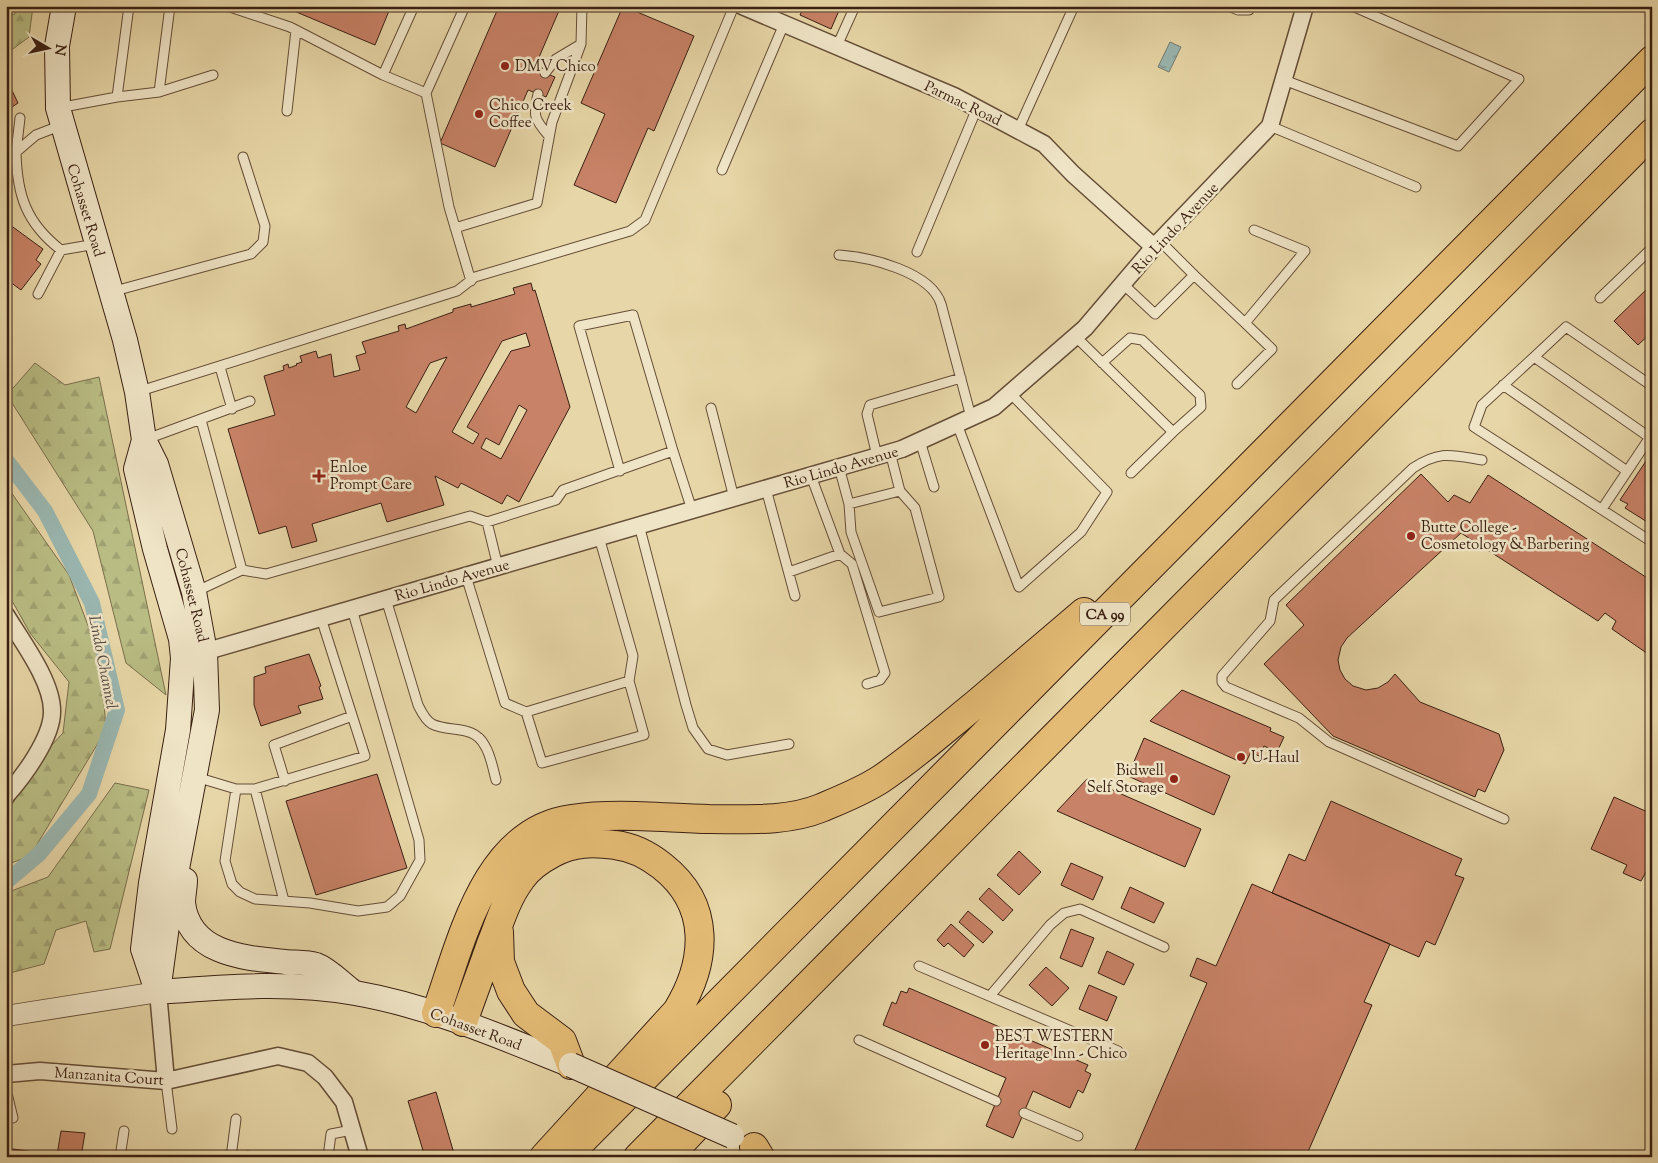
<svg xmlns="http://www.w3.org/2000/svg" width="1658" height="1163" font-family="'Sorts Mill Goudy',serif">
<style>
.forest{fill:url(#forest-firs);stroke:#7a6e4b}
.water{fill:url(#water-ripples);stroke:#747b71}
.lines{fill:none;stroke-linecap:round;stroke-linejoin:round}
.canal{stroke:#9ab7b1;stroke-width:16}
.building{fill:#c88267;stroke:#3a2012;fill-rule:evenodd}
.service-casing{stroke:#654e37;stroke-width:11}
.minor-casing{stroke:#654e37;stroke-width:19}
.tertiary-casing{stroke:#654e37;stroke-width:22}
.secondary-casing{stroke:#3a2012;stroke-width:26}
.motorway-casing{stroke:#3a2012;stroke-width:30}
.service{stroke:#efe4c6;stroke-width:9}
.minor{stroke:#efe4c6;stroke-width:16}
.tertiary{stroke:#efe4c6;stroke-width:20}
.secondary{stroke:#efe4c6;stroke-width:24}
.motorway{stroke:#e4bb74;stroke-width:28}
.secondary-bridge-casing{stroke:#3a2012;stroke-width:26;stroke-linecap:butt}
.secondary-bridge{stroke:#efe4c6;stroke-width:24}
.poi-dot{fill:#8f2418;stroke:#efe4c6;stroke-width:2}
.labels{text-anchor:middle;stroke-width:5;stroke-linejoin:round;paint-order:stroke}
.shield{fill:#efe4c6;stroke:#705b48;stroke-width:1}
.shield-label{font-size:14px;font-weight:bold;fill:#3a2012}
.poi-label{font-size:15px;fill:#3a2012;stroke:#efe4c6;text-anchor:start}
.street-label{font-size:15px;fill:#3a2012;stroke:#efe4c6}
.water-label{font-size:16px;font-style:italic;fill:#574d42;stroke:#efe4c6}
</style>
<defs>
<pattern id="forest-firs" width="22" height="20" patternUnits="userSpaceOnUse" patternTransform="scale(1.25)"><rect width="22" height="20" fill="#b9bd84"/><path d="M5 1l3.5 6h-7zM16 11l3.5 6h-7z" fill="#a0a271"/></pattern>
<pattern id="water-ripples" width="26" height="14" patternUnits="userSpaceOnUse" patternTransform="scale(1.25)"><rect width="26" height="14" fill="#9ab7b1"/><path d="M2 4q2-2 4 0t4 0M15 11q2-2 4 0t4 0" fill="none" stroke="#7f948f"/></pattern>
</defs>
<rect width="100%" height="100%" fill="#e7d6a7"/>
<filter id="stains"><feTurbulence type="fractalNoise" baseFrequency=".004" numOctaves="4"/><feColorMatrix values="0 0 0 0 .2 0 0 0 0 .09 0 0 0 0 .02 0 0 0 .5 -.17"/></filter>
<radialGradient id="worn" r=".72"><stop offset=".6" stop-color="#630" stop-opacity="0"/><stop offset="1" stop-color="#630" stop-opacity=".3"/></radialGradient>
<path class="forest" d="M17 6H33L29 37 6 54V16L15 14Z
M35 363 65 385 99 377 166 695 126 663 93 531 7 395Z
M6 485 69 575 101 660 106 730 30 856 6 865V815L38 760 63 733 69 682 30 633 6 590Z
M115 783 149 790 110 949 94 952 86 921 56 930 44 964 6 974V893L48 877Z"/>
<path class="water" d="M1170 42 1181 47 1169 72 1158 67Z"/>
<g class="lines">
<path class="canal" d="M6 460 45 511 92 603 117 710 89 794 39 854 6 882"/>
</g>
<path class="building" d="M282 6H391L375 45Z
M499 6H561L534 69 555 77 546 97 528 90 495 167 440 143Z
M623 6 694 36 654 131 648 128 616 203 574 185 605 114 581 103Z
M804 6H841L831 29 800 15Z
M6 78 18 103 6 111Z
M6 222 43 249 36 260 41 264 21 290 6 279Z
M531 283 533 291 535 290 570 407 519 502 507 495 502 504 461 483 458 488 435 476 444 505 387 522 381 503 312 524 317 541 292 548 286 526 259 534 228 429 275 415 264 376 284 370 283 366 288 364 289 368 297 365 296 364 302 362 300 356 316 351 318 358 331 354 334 377 360 370 356 356 366 353 362 342 399 331 398 326 405 324 406 329 453 312V309L471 304V307L515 294 513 288ZM526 333 530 346 511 351 467 427 479 434 473 444 452 432 502 341ZM447 357 416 413 406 407 430 363ZM519 405 527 410 501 459 481 448 486 438 499 445Z
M1652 284V332L1638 345 1614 321Z
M1648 458 1652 460V525L1625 508 1628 504 1620 500Z
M1421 474 1448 502 1454 495 1470 503 1488 475 1652 581V648L1648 654 1612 629 1616 621 1605 613 1598 621 1461 533 1347 638 1341 647 1338 660 1340 670 1345 679 1353 686 1366 690 1378 688 1388 682 1395 674 1420 702 1499 734 1504 750 1485 792 1478 789 1475 797 1333 736 1264 664 1304 625 1286 605Z
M309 654 321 686 319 687 323 699 298 706 301 713 261 726 254 705V677L266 673 265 667Z
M1182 690 1271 728 1270 731 1284 737 1277 752 1264 746 1259 756 1251 752 1245 764 1150 721Z
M1144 738 1230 776 1214 815 1128 776Z
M377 774 407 868 316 895 286 801Z
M1087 779 1201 829 1185 867 1057 811Z
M1614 797 1652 814V875L1646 872 1641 881 1623 873 1627 865 1591 849Z
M1331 801 1462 859 1455 875 1464 878 1435 945 1426 941 1419 957 1272 893 1289 854 1305 861Z
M1019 851 1041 872 1019 895 997 875Z
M1071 863 1103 877 1093 900 1061 885Z
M1252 884 1390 944 1364 1002 1372 1005 1307 1154 1299 1151 1296 1157H1132L1207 983 1190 976 1197 958 1216 966Z
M1130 887 1164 903 1154 923 1121 908Z
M989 888 1013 910 1003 921 979 899Z
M968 911 993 932 983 943 959 922Z
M951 924 974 945 964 957 948 943 944 947 937 940Z
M1071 929 1094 938 1082 967 1060 958Z
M1107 951 1134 964 1124 985 1098 973Z
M1046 967 1069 988 1052 1006 1029 985Z
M1089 985 1117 997 1107 1021 1079 1009Z
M909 988 1088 1065 1085 1071 1091 1074 1083 1093 1078 1090 1070 1108 1033 1091 1013 1138 986 1126 1006 1078 883 1025 892 1002 896 1004 901 991 907 993Z
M436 1092 455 1157H425L408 1101Z
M61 1131 85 1133 81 1157H6V1148L57 1155Z
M247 1151 287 1157H246Z"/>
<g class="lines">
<g class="service-casing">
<path id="service" d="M129 6 117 97 159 92 170 6
M227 6 290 27 383 75 426 93 449 207 471 281
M1228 6 1238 10H1249L1251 6
M837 46 855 6
M545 73 556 59 581 44
M383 75 414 6
M1284 80 1458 146 1519 79 1352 6
M159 92 213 75
M426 93 465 6
M538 94C533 116 534 119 549 136
M58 108 117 97
M287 111 296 30
M62 125 36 135 16 152C17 195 26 223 61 250L96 244
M1270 126 1416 187
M1018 130 1074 6
M16 152 20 118
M722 170 784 24
M455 228 537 203 552 122 581 44 582 6
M917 252 977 108
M839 255C870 257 931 272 941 304L971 417
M1194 275 1245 323 1305 251 1254 230
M1123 284 1155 314 1194 275 1160 241
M111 292 251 254 263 242 265 226 243 157
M38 294 61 250
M1600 298 1652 248
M1075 336 1173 432 1201 407 1200 395 1142 340 1130 338 1102 363
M1534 357 1566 327 1652 386
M220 367 232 409
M1237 384 1272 349 1245 323
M1503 385 1627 471
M137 392 457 291 475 277 630 231 645 220 734 6
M711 408 734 498
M957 424 1019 587 1081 532 1107 492 1010 393
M1652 439 1534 357 1482 405 1474 427 1652 542
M144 440 250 401
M920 441 934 487
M877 456 867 414 870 405 961 378
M1482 460C1452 455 1440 450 1413 468L1274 600 1270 621 1222 676V682L1226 687 1299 718 1329 742 1504 819
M839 467 849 504 900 491 890 452
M620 471 579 326 633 315 673 451
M1131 473 1173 432
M811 476 840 554 852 564 885 673 880 680 867 684
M766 489 795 596
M849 504 851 532 879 612 939 597 915 508 900 491
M1602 509 1650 437
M487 522 556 500 563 490 673 451 692 510
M639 525 686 705 693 728 708 749 727 755 789 744
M242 570 266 574 470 516 487 522 498 567
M789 572 840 554
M466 576 505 703 526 712 629 681
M195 592 242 570 201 420
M386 599 418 705C421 711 425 720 432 724 450 733 474 724 485 746 491 756 493 769 496 780
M526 712 542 763 644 735 629 681 633 656 599 537
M196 777 236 789H255L365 756 321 618
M285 781 274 745 352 716
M236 789 225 861 232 884 240 892 255 899 310 903 358 911 387 907 400 896 420 860 419 840 352 609
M255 789 284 901
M919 966 1118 1051
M990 996 1050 925 1064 913 1080 909 1164 947
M859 1040 996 1101
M166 1081 172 1129
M6 1089 13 1118
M1024 1113 1078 1136
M120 1157 124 1131
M231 1157 236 1119
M328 1157 331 1134 352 1130"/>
</g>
<g class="minor-casing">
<path id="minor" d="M742 6 954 96 1044 144 1073 174 1154 247
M6 615C21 640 53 682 52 712 52 738 23 777 6 796
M197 654 902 449 994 407 1085 328 1154 247 1270 126 1305 6
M158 992 166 1081
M6 1074 40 1071 166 1081 278 1056 308 1063 325 1077 344 1102 360 1157"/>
</g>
<g class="tertiary-casing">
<path id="tertiary" d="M6 1016 158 992"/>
</g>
<g class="secondary-casing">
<path id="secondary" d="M64 6 57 46 58 108 125 340 137 392 144 440 156 464 194 592 205 652 207 710 169 911 158 992
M144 440 136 469 155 549 181 639 183 658 178 730 151 883 143 949 156 988
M185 880C185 887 183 896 183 903 189 955 246 958 285 962 295 963 307 962 316 965 329 970 342 984 353 992
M158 992C224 987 289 981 355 993 430 1006 501 1037 571 1065"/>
</g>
<g class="motorway-casing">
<path id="motorway" d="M499 932 500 962 511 991 526 1014 562 1041 571 1065
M436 1013C461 944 484 831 571 819 616 812 664 818 709 819 745 819 787 822 821 808 840 800 863 791 881 779 914 757 945 729 976 704 1012 673 1048 643 1084 612
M463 1022C472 996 482 970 491 944 500 922 506 899 521 879 529 867 540 860 553 853 573 842 593 842 615 845 633 847 648 855 662 866 712 905 707 962 677 1011L544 1157
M754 1147 760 1157
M566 1157 1652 60
M638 1157 1652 133
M668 1157 717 1105"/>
</g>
<use href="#service" class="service"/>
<use href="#minor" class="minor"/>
<use href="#tertiary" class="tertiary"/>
<use href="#secondary" class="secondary"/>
<use href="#motorway" class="motorway"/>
<g class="secondary-bridge-casing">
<path id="secondary-bridge" d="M571 1065 732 1136"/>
</g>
<use href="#secondary-bridge" class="secondary-bridge"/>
</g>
<g class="poi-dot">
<circle cx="505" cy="66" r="5"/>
<circle cx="479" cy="114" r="5"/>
<path d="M316.5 468.5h5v5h5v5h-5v5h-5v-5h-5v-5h5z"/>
<circle cx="1411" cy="536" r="5"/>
<circle cx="1241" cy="757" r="5"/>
<circle cx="1174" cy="779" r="5"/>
<circle cx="985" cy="1045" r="5"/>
</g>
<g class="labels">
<rect class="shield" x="1080" y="602.5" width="50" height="23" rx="4"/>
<g class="shield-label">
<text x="1105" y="619">CA 99</text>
</g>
<g class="poi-label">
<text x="515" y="71">DMV Chico</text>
<text x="489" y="110">Chico Creek<tspan x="489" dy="17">Coffee</tspan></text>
<text x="330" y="472">Enloe<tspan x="330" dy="17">Prompt Care</tspan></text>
<text x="1421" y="532">Butte College -<tspan x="1421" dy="17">Cosmetology &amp; Barbering</tspan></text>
<text x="1251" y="762">U-Haul</text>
<text x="1164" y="775" text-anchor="end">Bidwell<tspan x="1164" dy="17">Self Storage</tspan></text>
<text x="995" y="1041">BEST WESTERN<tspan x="995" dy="17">Heritage Inn - Chico</tspan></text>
</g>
<g class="street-label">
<text transform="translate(963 103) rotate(26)" y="5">Parmac Road</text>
<text transform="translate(86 210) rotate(73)" y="5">Cohasset Road</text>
<text transform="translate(1175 228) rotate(-47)" y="5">Rio Lindo Avenue</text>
<text transform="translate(841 467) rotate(-16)" y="5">Rio Lindo Avenue</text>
<text transform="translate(452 580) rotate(-16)" y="5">Rio Lindo Avenue</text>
<text transform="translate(192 595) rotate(76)" y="5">Cohasset Road</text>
<text transform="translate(476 1029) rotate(20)" y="5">Cohasset Road</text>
<text transform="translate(109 1076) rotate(4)" y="5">Manzanita Court</text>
</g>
<g class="water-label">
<text transform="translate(104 662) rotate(79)" y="6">Lindo Channel</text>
</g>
</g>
<rect width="1658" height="1163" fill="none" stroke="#e7d6a7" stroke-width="25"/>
<rect x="8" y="8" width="1643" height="1148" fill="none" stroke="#3a2012" stroke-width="2.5"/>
<rect x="12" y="12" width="1633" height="1138" fill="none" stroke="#3a2012"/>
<g transform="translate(48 48) rotate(99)" stroke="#efe4c6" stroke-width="4" paint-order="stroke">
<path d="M0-4L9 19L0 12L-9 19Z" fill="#3a2012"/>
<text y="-8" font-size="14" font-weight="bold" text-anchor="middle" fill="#3a2012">N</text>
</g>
<rect width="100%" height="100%" filter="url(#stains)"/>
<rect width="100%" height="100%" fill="url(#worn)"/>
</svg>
